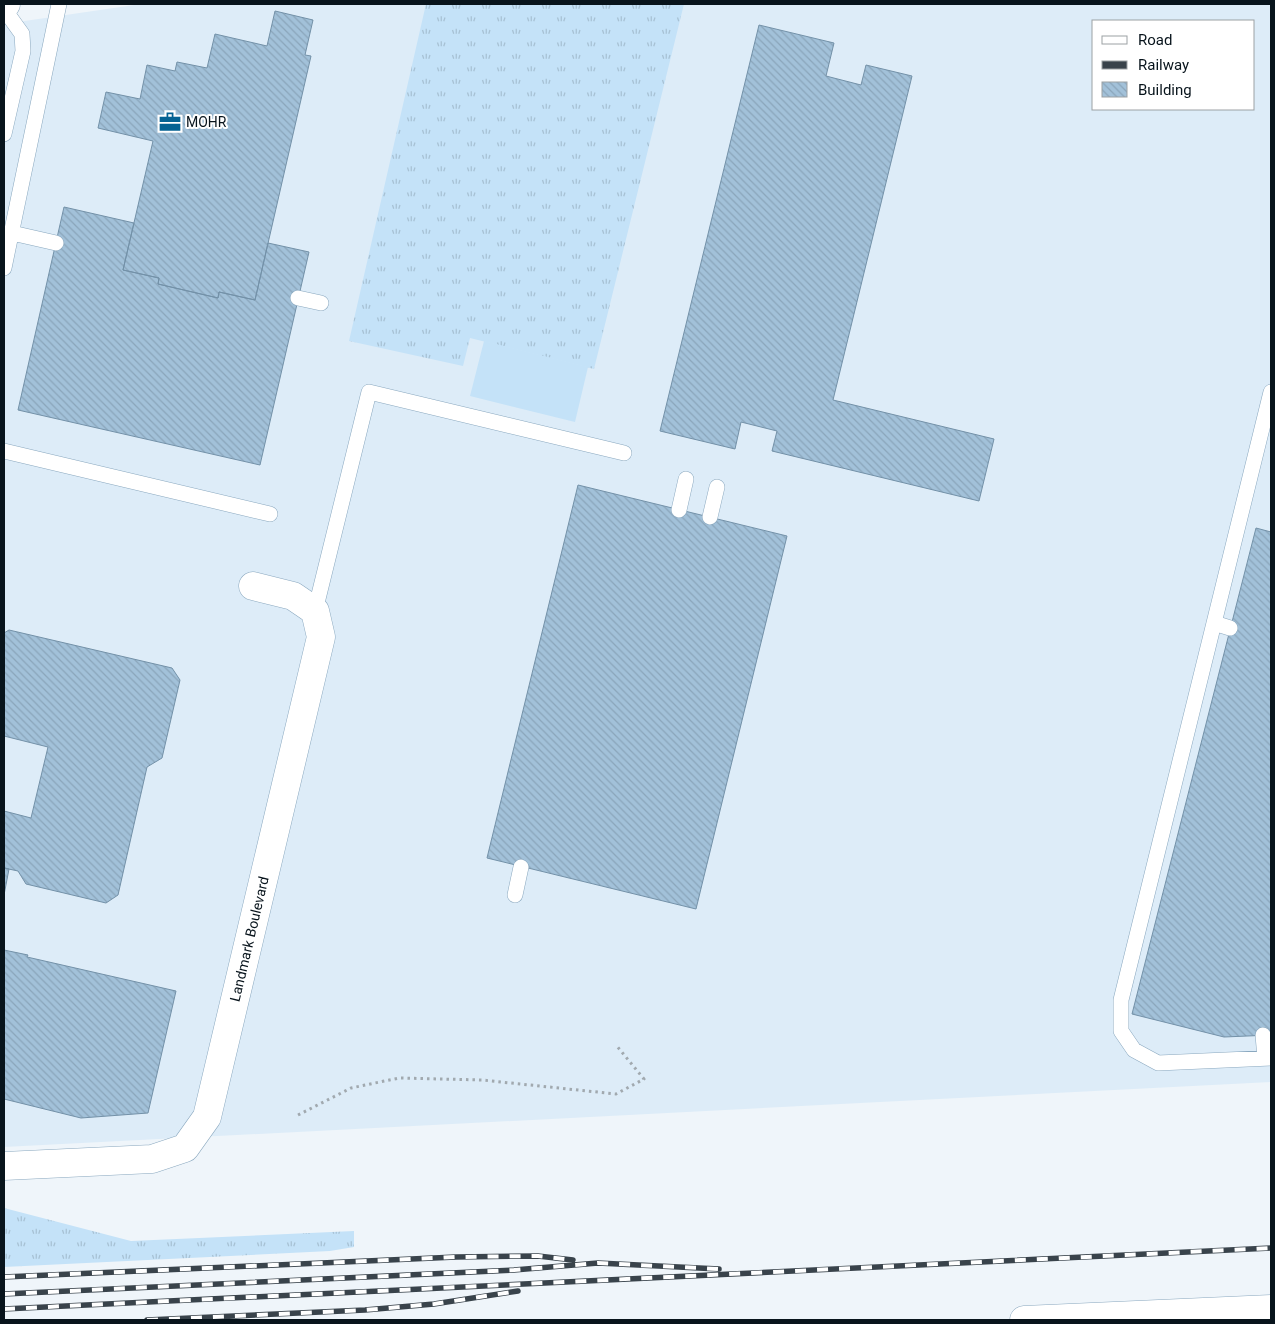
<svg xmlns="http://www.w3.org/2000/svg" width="1275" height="1324" font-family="Roboto,sans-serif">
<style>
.built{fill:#ddecf8;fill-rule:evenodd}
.grass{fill:url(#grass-tufts)}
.pitch{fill:#c4e2f8}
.building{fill:url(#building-back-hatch);stroke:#7391a8}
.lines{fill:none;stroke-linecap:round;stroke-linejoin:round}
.service-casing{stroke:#8aa8bf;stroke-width:16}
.minor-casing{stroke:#8aa8bf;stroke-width:29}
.secondary-casing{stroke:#8aa8bf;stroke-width:29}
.path{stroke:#a1a9af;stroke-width:3;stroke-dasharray:2.5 4;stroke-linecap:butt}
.service{stroke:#fff;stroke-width:15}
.minor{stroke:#fff;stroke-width:28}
.secondary{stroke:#fff;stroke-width:28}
.rail-casing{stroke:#39434b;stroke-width:5.5}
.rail{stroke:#fff;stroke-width:4;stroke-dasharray:11;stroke-linecap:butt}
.labels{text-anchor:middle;stroke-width:4;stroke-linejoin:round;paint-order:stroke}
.poi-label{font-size:14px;fill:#08141c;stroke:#fff;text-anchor:start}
.street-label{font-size:14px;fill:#08141c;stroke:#fff}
</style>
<defs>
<pattern id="grass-tufts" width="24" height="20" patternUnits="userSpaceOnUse" patternTransform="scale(1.25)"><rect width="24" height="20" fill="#c4e2f8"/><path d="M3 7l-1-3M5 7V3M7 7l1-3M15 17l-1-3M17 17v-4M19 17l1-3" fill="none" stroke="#a7c1d4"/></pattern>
<pattern id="building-back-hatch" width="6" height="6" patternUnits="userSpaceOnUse" patternTransform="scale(1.25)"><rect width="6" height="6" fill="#a2c1d9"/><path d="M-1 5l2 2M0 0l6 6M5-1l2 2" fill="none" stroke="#8aa5ba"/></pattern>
</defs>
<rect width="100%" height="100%" fill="#eff5fa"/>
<path class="built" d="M141 4H1271V1082L4 1147V24ZM1094 21H1254V109H1094Z"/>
<path class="grass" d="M426 4H684L594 369 470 338 463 366 349 341Z
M4 1208 131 1241 354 1231V1247L330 1251 4 1267Z"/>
<path class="pitch" d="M484 341 588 367 575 422 470 396Z"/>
<path class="building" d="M275 11 313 20 305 55 311 56 255 300 219 292 218 298 158 284 159 278 123 270 153 141 98 128 106 92 140 99 147 65 175 71 177 62 207 68 215 34 267 46Z
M759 25 834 43 826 76 861 85 866 65 912 76 833 400 994 439 979 501 772 451 777 431 741 422 735 449 660 431Z
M64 207 134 223 123 270 159 278 158 284 218 298 219 292 255 300 268 243 309 252 260 465 18 410Z
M578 485 787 536 696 909 487 858Z
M1256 528 1271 532V1035L1224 1037 1132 1014Z
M9 630 172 668 180 680 162 758 147 767 118 895 106 903 26 884 18 871 4 868V811L31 818 48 747 4 736V633Z
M4 868 9 869 4 895Z
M4 950 28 955 27 957 176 991 148 1113 81 1118 4 1099Z"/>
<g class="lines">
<g class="service-casing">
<path id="service" d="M4 9 22 34 23 51 4 134
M4 234 12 233 56 243
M4 268 59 4
M298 298 321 303
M1271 392 1121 1000V1031L1134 1050 1158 1063 1271 1058
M4 451 270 514
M679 510 686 479
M710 517 717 487
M315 611 369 392 624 453
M1214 623 1230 628
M515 895 521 867
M1263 1035 1265 1058"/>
</g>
<g class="minor-casing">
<g id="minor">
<path id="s1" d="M4 1166 152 1159 185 1148 207 1117 321 637 315 611 293 596 253 586"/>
</g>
</g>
<g class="secondary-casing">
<path id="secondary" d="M4 4H6
M1024 1320 1271 1309"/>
</g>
<path class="path" d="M298 1115 351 1088 399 1078 482 1080 616 1094 644 1079 616 1045"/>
<use href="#service" class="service"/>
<use href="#minor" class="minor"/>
<use href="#secondary" class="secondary"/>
<g class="rail-casing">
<path id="rail" d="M4 1277 456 1257 538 1256 573 1260
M4 1294 514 1270 598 1263 719 1269
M4 1309 1271 1248
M147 1320 365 1310 434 1304 518 1291"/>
</g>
<use href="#rail" class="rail"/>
</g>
<defs>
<g id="office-bare" transform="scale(1.725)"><path d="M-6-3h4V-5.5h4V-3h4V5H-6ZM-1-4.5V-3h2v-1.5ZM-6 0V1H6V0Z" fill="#056293" stroke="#fff" stroke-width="2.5" paint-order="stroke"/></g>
</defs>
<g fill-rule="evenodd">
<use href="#office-bare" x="170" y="122"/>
</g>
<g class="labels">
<g class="poi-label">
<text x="186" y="127">MOHR</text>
</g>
<g class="street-label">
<text dy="5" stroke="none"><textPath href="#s1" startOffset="404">Landmark Boulevard</textPath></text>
</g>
</g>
<rect width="1275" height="1324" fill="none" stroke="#08141c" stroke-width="10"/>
<rect x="1092" y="20" width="162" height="90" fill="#ffffff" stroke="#9ca1a4"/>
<rect x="1102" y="36" width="25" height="8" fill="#ffffff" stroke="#9ca1a4"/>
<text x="1138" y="45" font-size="15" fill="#08141c">Road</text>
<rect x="1102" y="61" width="25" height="8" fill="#39434b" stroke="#9ca1a4"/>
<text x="1138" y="70" font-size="15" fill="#08141c">Railway</text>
<rect x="1102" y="82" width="25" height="15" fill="url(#building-back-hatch)" stroke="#9ca1a4"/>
<text x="1138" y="95" font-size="15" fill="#08141c">Building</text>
</svg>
